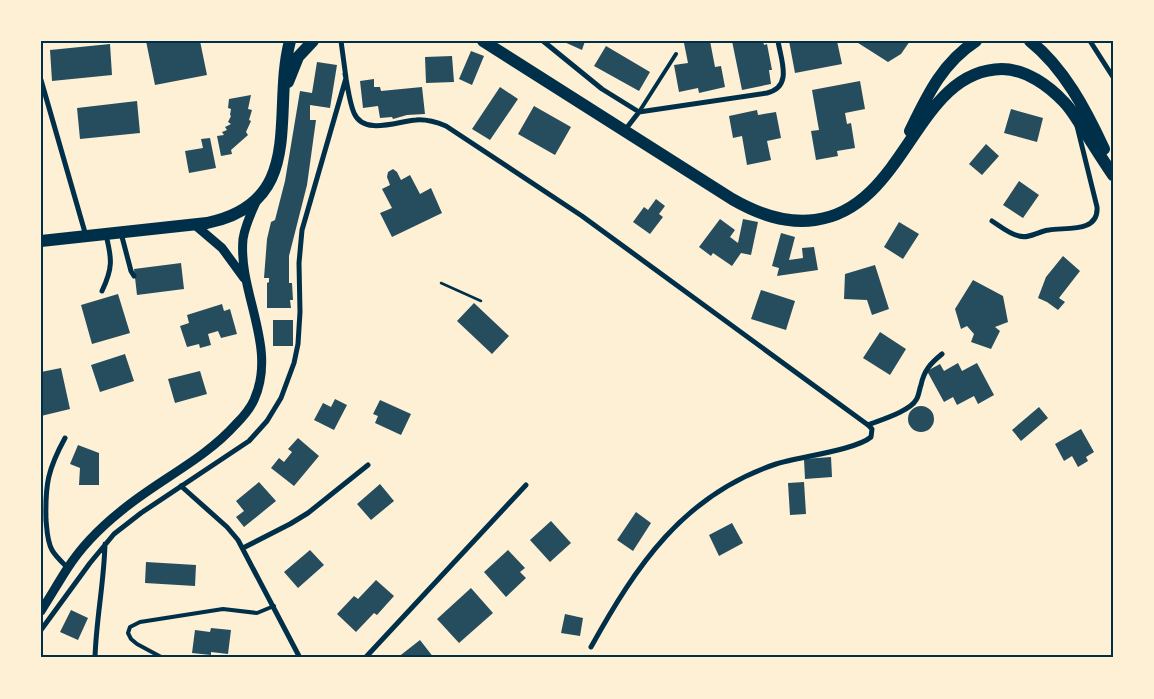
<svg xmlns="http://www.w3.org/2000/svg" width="1154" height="699" font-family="Barlow,sans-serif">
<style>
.building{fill:#264d5e}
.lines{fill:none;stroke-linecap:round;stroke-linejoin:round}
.path{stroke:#003049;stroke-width:2.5}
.service{stroke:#003049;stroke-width:4}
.minor{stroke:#003049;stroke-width:5}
.tertiary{stroke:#003049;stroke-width:9}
.primary{stroke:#003049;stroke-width:12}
.neatline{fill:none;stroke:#003049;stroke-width:2}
</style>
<rect width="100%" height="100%" fill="#fdf0d5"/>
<path class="building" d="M146 41H200L207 75 155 85Z
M562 41H585L582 50Z
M692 41H710L715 67 721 66 725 87 699 93 698 88 679 92 674 65 688 63 684 43Z
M732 41H763L764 45 767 44 772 70H769L771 84 742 90Z
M789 41H837L842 64 795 73Z
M855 41H910L901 54 888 62Z
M110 44 112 75 52 81 50 50Z
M606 46 650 72 639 91 594 66Z
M471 51 484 56 472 85 459 79Z
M452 56 454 82 426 83 425 57Z
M317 62 337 65 330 108 310 105V120H316L307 185 289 256V283H292L293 300H290L291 308H267V283L269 282V278H264L267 239 271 222 275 220 285 181 300 91 312 93Z
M374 79V87H380L381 91 422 87 425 114 407 115 393 119 392 117 380 118 378 106 363 108 360 81Z
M860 81 865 109 845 113 847 124 851 123 855 148 837 151 838 156 816 160 811 131 819 130 812 90Z
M500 87 518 99 490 140 472 129Z
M251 95 248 109 252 110 249 120 251 121 246 132 248 135 231 150 232 154 221 156 217 136 224 135 222 132 227 130 225 127 231 124 228 122 231 116 230 115 231 109 228 108 229 99Z
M137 101 140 133 80 139 77 108Z
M534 106 571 127 555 155 518 134Z
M1011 109 1043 118 1037 142 1004 133Z
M757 110 758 115 776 112 781 138 767 141 771 160 747 165 742 136 733 138 729 116Z
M210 138 216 168 189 173 185 151 203 148 201 139Z
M986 144 999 156 982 175 969 164Z
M393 169 397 172 401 180 410 175 420 194 431 188 442 213 392 237 380 213 392 208 382 189 390 185 387 177 388 172Z
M1019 181 1039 195 1023 218 1003 205Z
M656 199 665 206 659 214 663 217 650 234 633 222 644 207 648 210Z
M720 219 735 230 730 237 738 243 743 219 758 222 751 255 741 253 732 266 713 253 711 256 699 247Z
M899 222 919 234 903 259 884 247Z
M781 233 795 237 789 260 803 258 802 248 814 247 818 270 777 276 779 268 772 266Z
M1063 256 1080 271 1059 298 1065 302 1058 310 1047 302 1038 298 1046 277Z
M181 263 184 289 137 295 134 269Z
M875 265 889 309 872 315 867 300 844 299 845 274Z
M973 280 1003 296 1008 322 995 327 1000 331 991 349 971 342 974 334 967 326 961 329 955 309Z
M761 290 795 301 786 330 751 319Z
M118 294 130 333 92 344 81 305Z
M474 303 509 336 492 354 457 321Z
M222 304 224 311 230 309 237 334 221 338 218 331 208 334 211 345 200 348 199 344 187 347 180 326 189 323 187 315Z
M273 320H293V346H273Z
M880 332 906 349 890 375 863 358Z
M125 354 134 381 100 392 91 365Z
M958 363 962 371 977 363 994 395 978 404 974 396 957 405 953 397 944 402 927 371 940 364 944 371Z
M61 368 70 409 41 416V372Z
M200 371 207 394 175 403 168 379Z
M335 399 347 405 334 430 314 420 323 403 331 407Z
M380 400 411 414 401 435 375 423 378 416 373 414Z
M908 419a13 13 0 1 1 26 0a13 13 0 1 1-26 0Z
M1039 407 1048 418 1021 441 1012 430Z
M1081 429 1094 452 1086 457 1088 461 1078 467 1072 456 1064 461 1055 444Z
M298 438 319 456 294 486 271 468 279 458 284 462 292 452 288 449Z
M78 445 99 453V485H79L80 468 70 464Z
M831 457 832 477 805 479 804 459Z
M259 482 276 501 244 527 236 517 244 511 236 501Z
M804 482 806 514 790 515 788 483Z
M380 484 394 501 371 520 357 504Z
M636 512 651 523 633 551 617 540Z
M551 521 571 543 550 562 530 540Z
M732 523 743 543 719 556 709 535Z
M310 550 324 565 298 588 284 572Z
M508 550 525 568 520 572 526 578 506 597 484 572Z
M146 562 196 565 195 586 145 583Z
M376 580 394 596 377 615 374 613 356 632 337 614 354 596 358 599Z
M471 588 493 613 459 643 437 619Z
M71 610 88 618 78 640 60 632Z
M565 614 583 618 580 636 561 633Z
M211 628 231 630 228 654 211 652V655L192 653 195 630 210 632Z
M420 640 434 658H397Z"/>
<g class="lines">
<path class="path" d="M441 283 481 301"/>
<path class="service" d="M639 112 676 54
M163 658 137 644 131 639 128 633 130 627 140 622 223 609 257 613 274 606"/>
<path class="minor" d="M543 41 602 89 639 112
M1090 41 1113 77
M345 74C348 87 349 101 354 113 364 136 398 121 416 120 427 119 436 122 446 126L582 216 868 425 872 429 871 437C856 450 798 457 776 464 683 495 636 566 591 647
M41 80 86 236
M625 130 639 112 767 93C793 87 781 60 778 41
M992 221C1000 226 1009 234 1019 236 1029 239 1039 231 1049 230 1066 227 1099 233 1097 207L1077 126
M121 233 131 271 134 276
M102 291C113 268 112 259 106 235
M868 425C880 420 910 411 916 400 919 396 919 390 921 385 924 370 931 363 942 354
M65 438C48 469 45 484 46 520 47 530 47 541 52 550 56 557 62 562 68 568
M181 486 227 527 238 540 300 658
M243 548 290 524 308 513 368 465
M41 630 90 563 114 534 141 513 249 441 267 421 281 398 294 363 298 344 300 312 299 263 302 230 346 78 341 41
M95 658C96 620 104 583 105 544
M365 658 526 485"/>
<path class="tertiary" d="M195 225 222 248 244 278
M41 611C50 597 58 583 67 569 81 547 101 527 121 511 158 480 204 460 236 424 243 417 250 409 254 400 278 347 238 293 243 239 245 225 251 213 257 200"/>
<path class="primary" d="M483 41 732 199C758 214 785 224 815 220 907 208 915 70 1002 69 1026 69 1049 86 1064 102 1071 109 1076 118 1082 127 1092 143 1102 159 1113 175
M1030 41C1064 68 1086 110 1104 149
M288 82 298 57 313 41
M910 131C927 96 942 63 976 41
M41 241 207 223C308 202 271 113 290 41"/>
</g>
<rect width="1154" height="699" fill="none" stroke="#fdf0d5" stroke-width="85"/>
<rect x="42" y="42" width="1070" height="614" class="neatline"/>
</svg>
